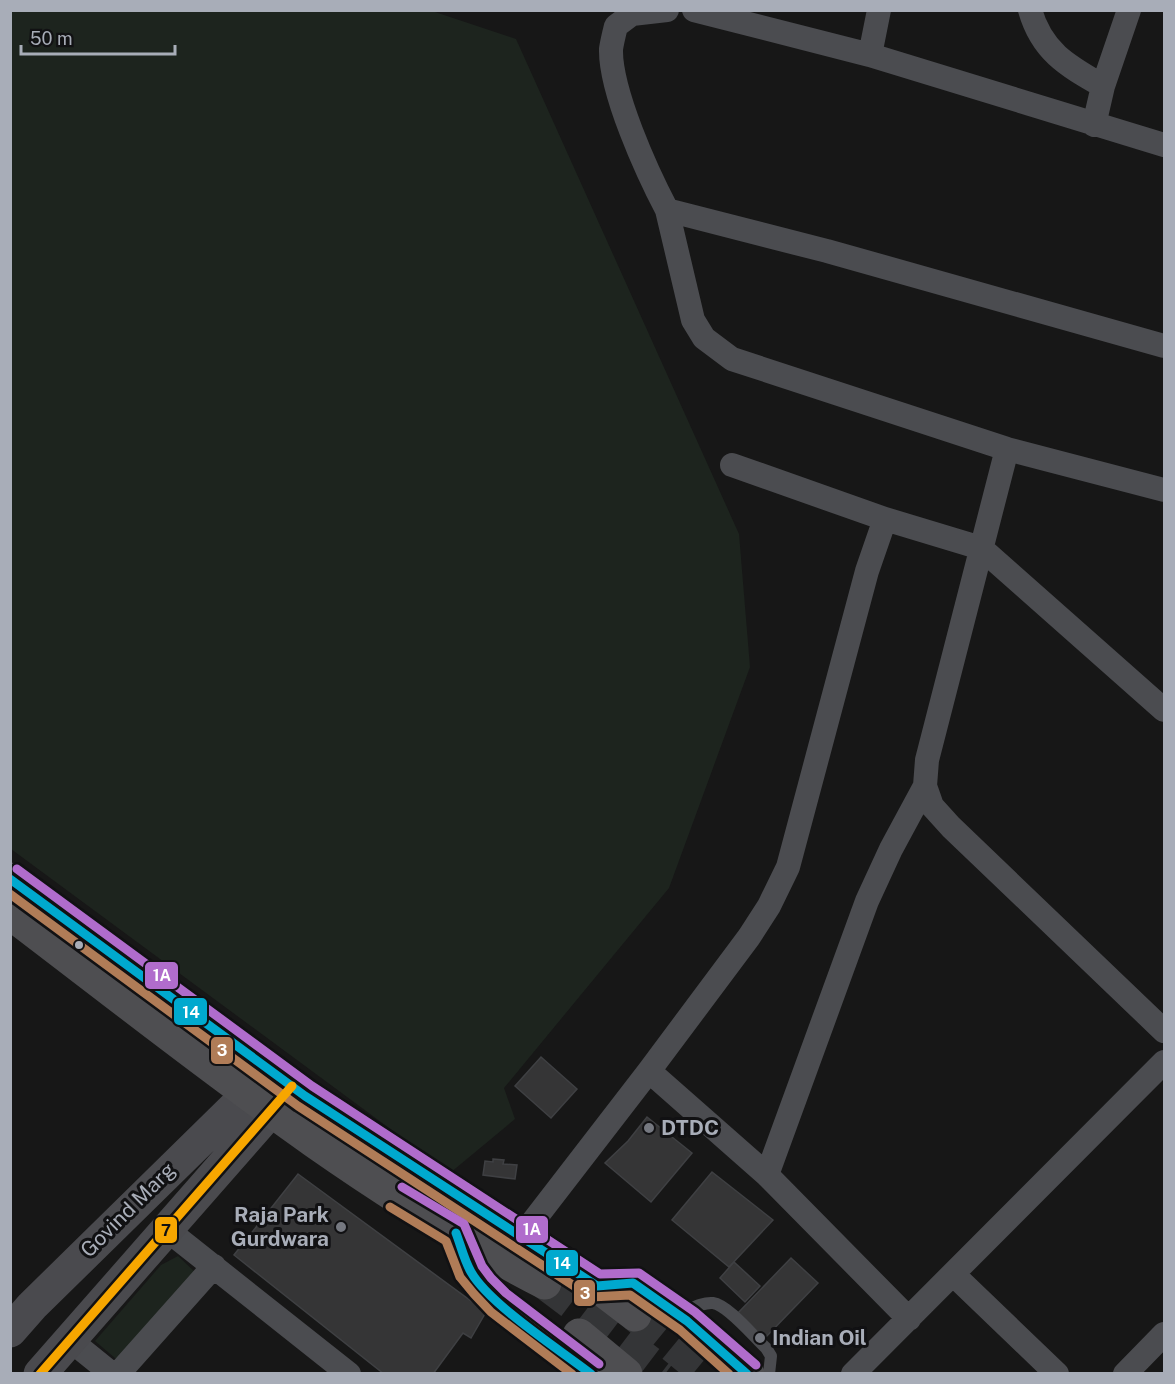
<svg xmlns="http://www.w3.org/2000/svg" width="1175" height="1384" font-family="'Public Sans',sans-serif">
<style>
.green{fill:#1d241e}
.building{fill:#353536;stroke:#3f4043;stroke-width:1.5}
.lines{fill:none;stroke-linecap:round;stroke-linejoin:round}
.highway-tunnel{stroke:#343537;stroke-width:33;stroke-dasharray:33 16;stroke-linecap:butt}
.lane{stroke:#4b4c50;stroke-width:12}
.street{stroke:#4b4c50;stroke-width:24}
.secondary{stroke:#4a4a4e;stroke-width:33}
.highway{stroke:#4e4e51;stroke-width:33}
.bus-1-casing{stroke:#111113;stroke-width:14}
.bus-2-casing{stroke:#111113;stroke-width:14}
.bus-3-casing{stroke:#111113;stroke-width:14}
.bus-4-casing{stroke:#111113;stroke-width:14}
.bus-1{stroke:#00a9ce;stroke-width:9}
.bus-2{stroke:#b07c57;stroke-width:9}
.bus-3{stroke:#b06ccc;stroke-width:9}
.bus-4{stroke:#f7a600;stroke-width:9}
.bus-dot{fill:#a8adb8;stroke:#111113;stroke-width:2}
.poi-dot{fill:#757880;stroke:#111113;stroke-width:2}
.labels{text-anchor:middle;stroke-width:6;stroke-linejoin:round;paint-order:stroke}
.poi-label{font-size:21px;font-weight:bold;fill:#a8adb8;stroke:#111113;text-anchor:start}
.street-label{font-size:21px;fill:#a8adb8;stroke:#111113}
.line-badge{stroke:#111113;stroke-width:2}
.badge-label{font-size:16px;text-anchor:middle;font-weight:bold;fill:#fff}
.pale-badge-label{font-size:16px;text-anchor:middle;font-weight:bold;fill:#111}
</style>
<rect width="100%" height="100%" fill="#171717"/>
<path class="green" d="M11 11H432L516 39 739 534 750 667 669 888 504 1088 515 1119 450 1173 11 849Z
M178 1256 195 1272 122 1364 95 1341 161 1265Z"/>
<path class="building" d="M541 1057 577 1089 551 1118 515 1086Z
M647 1117 692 1153 651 1202 605 1163 628 1141Z
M493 1159 504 1160 503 1164 517 1165 515 1179 483 1175 485 1161 493 1162Z
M712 1172 773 1220 729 1267 672 1220Z
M298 1174 486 1312 471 1338 463 1333 433 1374H384L234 1255Z
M791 1258 818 1283 764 1339 737 1314Z
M734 1262 760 1286 745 1302 720 1278Z"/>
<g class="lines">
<path class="highway-tunnel" d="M545 1283 665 1374
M635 1315 707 1374"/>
<path class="lane" d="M681 1313C691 1309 702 1302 713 1303 728 1305 754 1337 766 1348L771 1356 769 1374"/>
<path class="street" d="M667 10 632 14 616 26C614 34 612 42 611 49 610 91 647 172 667 210L827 251 1164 346
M694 10 870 55 1164 145
M1030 10C1042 52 1068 66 1103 86
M870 55 879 10
M1094 125 1103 86 1129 10
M667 210 693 320 704 338 732 359 1007 449 1164 490
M1007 449 927 760 925 786 932 806 951 827 1164 1031
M732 465 885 519
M649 1071 767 1175 909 1319
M767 1175 867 901 891 849 925 786
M166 1229 349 1374
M521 1237 649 1071 749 937 769 906 788 867 867 571 885 519 981 548 1164 710
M954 1275 1057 1374
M70 1340 112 1374
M118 1374 214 1266
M853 1374 1164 1062
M1125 1374 1164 1334"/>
<path class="secondary" d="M10 1331 32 1306 249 1093 266 1071
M40 1374 289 1090"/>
<path class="highway" d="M10 879 305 1096 597 1286 635 1315
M10 913C183 1044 352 1184 545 1283
M456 1233 471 1272 482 1286 498 1302 592 1374
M597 1286 633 1283 687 1321 748 1374
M579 1335 626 1374"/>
<g class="bus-1-casing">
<path id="bus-1" d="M10 879 305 1096 597 1286 633 1283 687 1321 747 1374
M456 1233C461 1246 464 1260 471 1272 489 1304 560 1350 591 1374"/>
</g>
<g class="bus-2-casing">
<path id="bus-2" d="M10 894 298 1106 591 1297 630 1295 680 1330 729 1374
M390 1207 446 1241 460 1277 474 1294 491 1312 572 1374"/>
</g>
<g class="bus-3-casing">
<path id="bus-3" d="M17 869 312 1086 600 1274 639 1273 695 1312 756 1365
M402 1187 464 1224 482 1266 491 1278 506 1293 599 1364"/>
</g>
<g class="bus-4-casing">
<path id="bus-4" d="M40 1374 292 1086"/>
</g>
<use href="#bus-1" class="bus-1"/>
<use href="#bus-2" class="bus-2"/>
<use href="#bus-3" class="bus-3"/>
<use href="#bus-4" class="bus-4"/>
</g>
<circle class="bus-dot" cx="79" cy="945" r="5"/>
<g class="poi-dot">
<circle cx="649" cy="1128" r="6"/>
<circle cx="341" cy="1227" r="6"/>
<circle cx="760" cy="1338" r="6"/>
</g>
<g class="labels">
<g class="poi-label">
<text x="661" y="1135">DTDC</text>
<text x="329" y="1222" text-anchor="end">Raja Park<tspan x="329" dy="24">Gurdwara</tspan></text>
<text x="772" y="1345">Indian Oil</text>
</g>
<g class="street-label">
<text transform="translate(128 1210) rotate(-45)" y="7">Govind Marg</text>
</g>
</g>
<g class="line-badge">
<rect x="144" y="961" width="35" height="29" rx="6" fill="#b06ccc"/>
<rect x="173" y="997" width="35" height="29" rx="6" fill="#00a9ce"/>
<rect x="210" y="1036" width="24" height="29" rx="6" fill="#b07c57"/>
<rect x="515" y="1215" width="34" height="29" rx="6" fill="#b06ccc"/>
<rect x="154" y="1216" width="24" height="28" rx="6" fill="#f7a600"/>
<rect x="545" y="1249" width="34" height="28" rx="6" fill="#00a9ce"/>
<rect x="573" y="1279" width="23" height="28" rx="6" fill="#b07c57"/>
</g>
<g class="badge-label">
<text x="162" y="981">1A</text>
<text x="191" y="1018">14</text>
<text x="222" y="1056">3</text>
<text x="532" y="1235">1A</text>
<text x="562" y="1269">14</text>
<text x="585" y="1299">3</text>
</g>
<g class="pale-badge-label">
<text x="166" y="1236">7</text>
</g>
<rect width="1175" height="1384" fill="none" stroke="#a8adb8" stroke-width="24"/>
<path d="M21 45v9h154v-9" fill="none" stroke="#a8adb8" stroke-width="3"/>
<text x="30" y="45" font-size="18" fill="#a8adb8" stroke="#111113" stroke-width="4.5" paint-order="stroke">50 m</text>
</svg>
